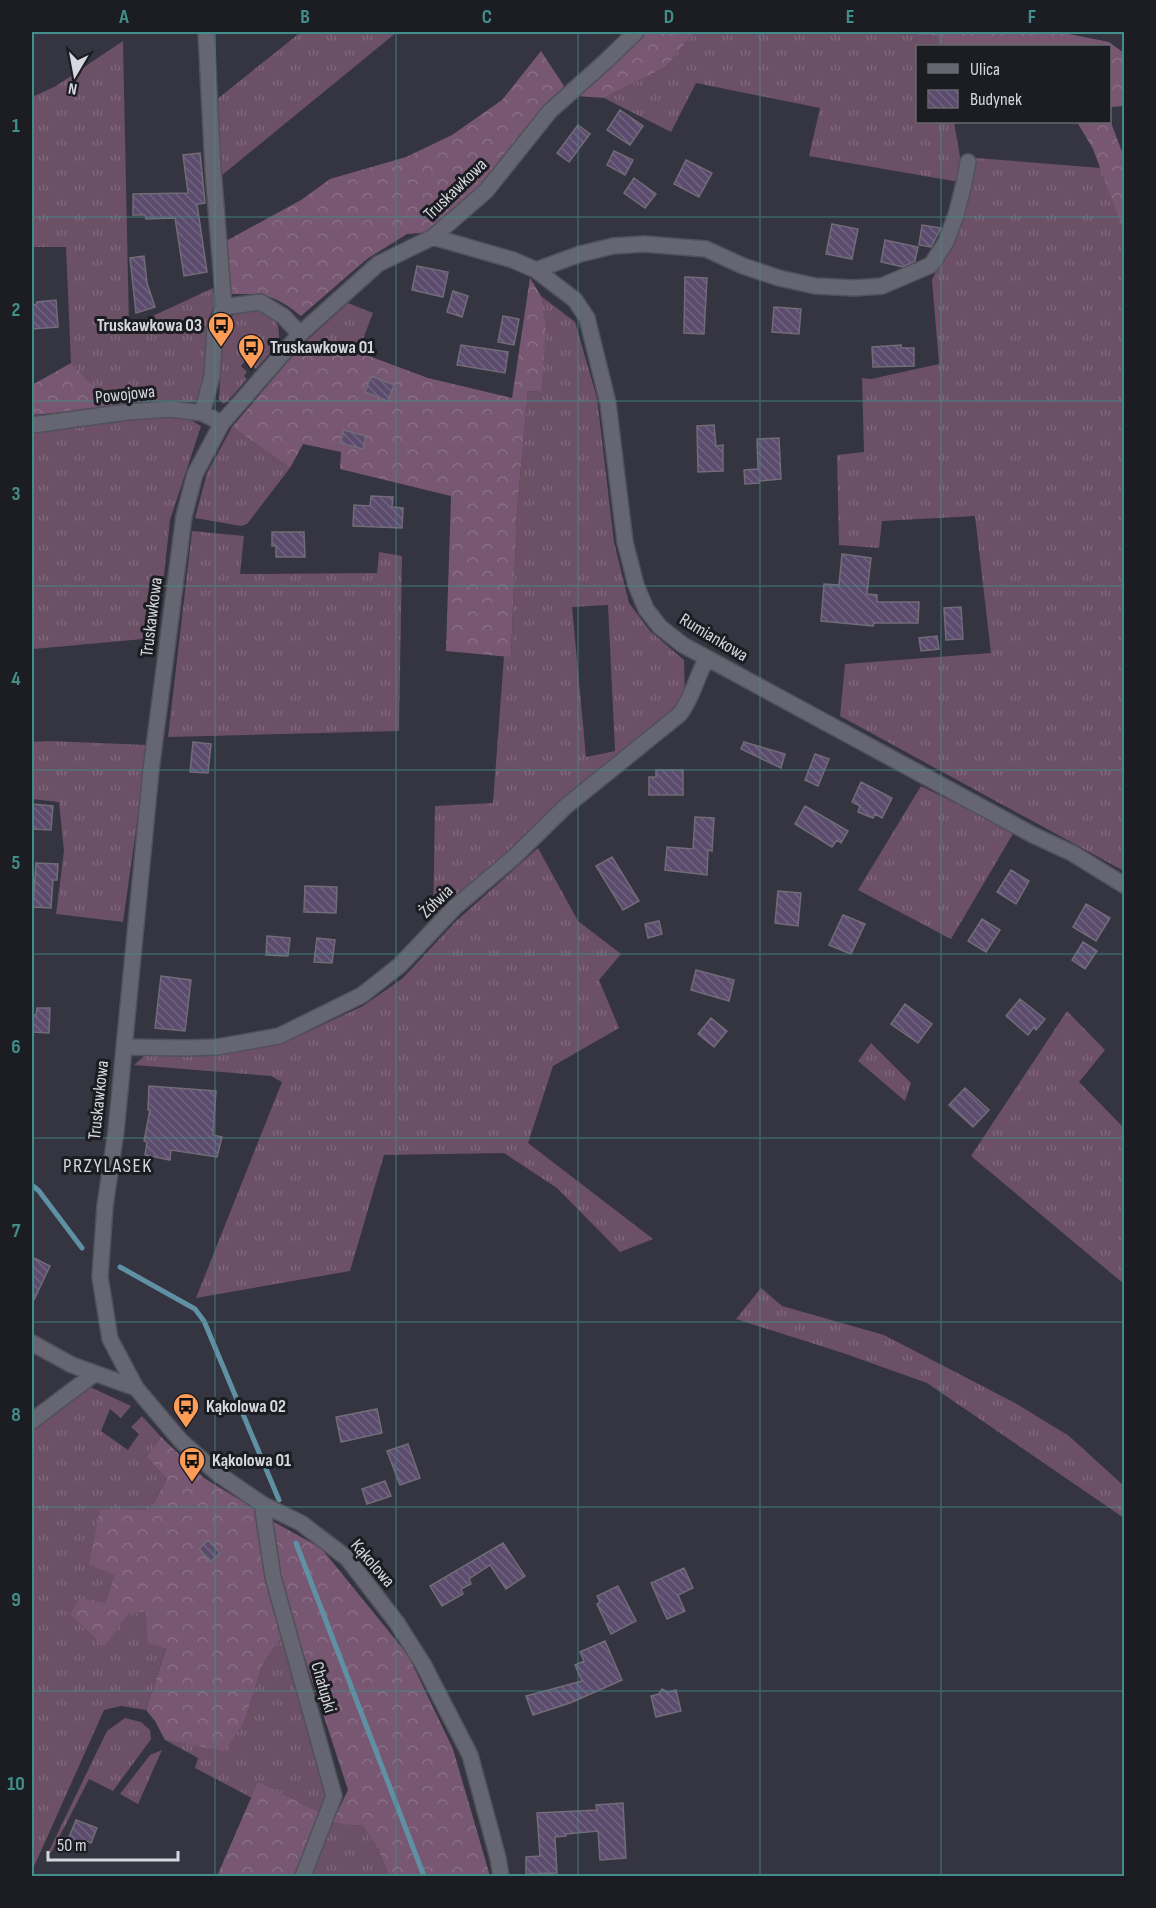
<svg xmlns="http://www.w3.org/2000/svg" width="1156" height="1908" font-family="'Sofia Sans Condensed',sans-serif">
<style>
.grass{fill:url(#grass-tufts);fill-rule:evenodd}
.forest{fill:url(#forest-crowns)}
.lines{fill:none;stroke-linecap:round;stroke-linejoin:round}
.stream{stroke:#6090a3;stroke-width:5}
.building{fill:url(#building-back-hatch);stroke:#716c77;stroke-width:1.5}
.street-casing{stroke:#50515a;stroke-width:18}
.street{stroke:#656672;stroke-width:15}
.grid{fill:none;stroke:#418e8a;stroke-width:1.5;stroke-opacity:0.55}
.labels{text-anchor:middle;stroke-width:6;stroke-linejoin:round;paint-order:stroke}
.street-label{font-size:18px;fill:#d7d8df;stroke:#1c1d22}
.poi-label{font-size:18px;font-weight:bold;fill:#d7d8df;stroke:#1c1d22;text-anchor:start}
.neighbourhood-label{font-size:20px;letter-spacing:1.5px;fill:#d7d8df;stroke:#1c1d22}
.neatline{fill:none;stroke:#418e8a;stroke-width:2}
.grid-label{font-size:20px;text-anchor:middle;font-weight:bold;fill:#418e8a}
</style>
<defs>
<pattern id="grass-tufts" width="24" height="20" patternUnits="userSpaceOnUse" patternTransform="scale(1.5)"><rect width="24" height="20" fill="#6c5066"/><path d="M3 7l-1-3M5 7V3M7 7l1-3M15 17l-1-3M17 17v-4M19 17l1-3" fill="none" stroke="#80687b"/></pattern>
<pattern id="forest-crowns" width="20" height="18" patternUnits="userSpaceOnUse" patternTransform="scale(1.5)"><rect width="20" height="18" fill="#785772"/><path d="M2 6a3 3 0 1 1 6 0M12 15a3 3 0 1 1 6 0" fill="none" stroke="#8a6e86"/></pattern>
<pattern id="building-back-hatch" width="6" height="6" patternUnits="userSpaceOnUse" patternTransform="scale(1.5)"><rect width="6" height="6" fill="#5b4b6d"/><path d="M-1 5l2 2M0 0l6 6M5-1l2 2" fill="none" stroke="#726481"/></pattern>
</defs>
<rect width="100%" height="100%" fill="#343540"/>
<path class="grass" d="M301 32H397L221 176 216 100Z
M694 32H869L938 36 940 46H918V122H954L960 157 959 182 809 156 820 108 696 83 671 132 604 98 666 67Z
M123 41 129 327 213 288 216 303 207 322 205 374 200 402 115 407 71 363 66 247H32V97L56 86Z
M976 158 1101 168 1124 232V871L840 716 845 664 991 653 975 516 882 521 879 548 839 545 837 455 864 452 862 378 871 379 939 364 932 280 964 212Z
M541 296 575 322 597 398 614 542 629 603 650 631 684 660 685 701 433 925 435 806 493 803 504 656 511 657 517 511 528 391 541 392ZM608 605 615 751 586 757 572 607Z
M348 303 373 313 358 352 302 345Z
M257 310C277 315 280 324 279 343L256 369 246 360 241 366 247 372 244 376 247 379 227 402 223 404 219 399 223 333 227 322 234 314Z
M184 416 201 426 170 520 158 629 149 638 143 639 34 649 32 635V431L38 432 136 417Z
M232 427 290 468 247 524 241 526 195 518 207 473Z
M192 531 244 536 240 574 377 573 379 552 402 556 399 731 168 737Z
M48 741 148 745 123 922 56 914 64 851 59 802 32 799V742Z
M921 786 1014 832 951 939 858 890Z
M538 848 578 921 621 954 599 980 619 1028 553 1066 528 1143 653 1239 620 1252 557 1188 504 1153 384 1155 350 1271 196 1298 282 1082 271 1076 134 1065 144 1056H194L279 1045 363 1006 403 978 455 922Z
M1067 1011 1105 1050 1079 1082 1124 1128V1284L971 1156Z
M871 1043 911 1083 905 1101 858 1061Z
M761 1288 782 1306 884 1335 1015 1403 1069 1436 1124 1486V1518L927 1383 846 1354 736 1319Z
M88 1386 131 1406 121 1418 110 1409 101 1431 128 1450 139 1434 131 1427 142 1416 161 1437 146 1457 167 1479C143 1519 121 1559 105 1603L127 1615 146 1611 166 1647 146 1710 121 1706 104 1710 32 1871V1428Z
M282 1637 326 1799 321 1813 259 1783 252 1798 195 1768 198 1758 165 1740 224 1750 244 1723 263 1664Z
M125 1718 141 1722 150 1730 151 1739 113 1791 89 1779 51 1853H48L107 1731Z
M162 1750 138 1804 120 1794 150 1755Z
M332 1823 363 1826 379 1851 389 1876H310Z"/>
<path class="forest" d="M638 32H694L666 67 604 98 577 96Z
M869 32H1059L1109 42 1124 53V106L1110 107V46H940L937 36Z
M541 51 564 86 499 165 457 211 431 232 407 234 367 259 301 316C273 293 263 294 228 294L226 241 301 200 330 179 406 157 452 135 502 100Z
M1110 120 1124 157V232L1093 149 1077 122H1110Z
M530 278 541 296 546 327 541 392 528 391 517 511 511 657 446 651 451 496 340 469 341 452 303 444 290 468 232 427 302 345 358 352 428 378 512 398Z
M71 363 115 407 32 415V385Z
M161 1437 204 1478 255 1509 270 1590 282 1637 263 1664 244 1723 224 1751 165 1740 155 1721 146 1710 166 1648 148 1643 146 1611 127 1615 104 1646 70 1614 80 1598 105 1603 115 1575 89 1565 100 1509 149 1510 167 1479 146 1457Z
M274 1522 321 1548 408 1655 453 1749 490 1876H389L379 1851 363 1826 332 1823 348 1790 294 1625 273 1543Z
M258 1782 321 1813 297 1876H217Z"/>
<g class="lines">
<path class="stream" d="M32 1185 39 1191 82 1248
M120 1267 195 1309 204 1321 279 1500
M296 1543 424 1876"/>
</g>
<path class="building" d="M620 110 643 126 630 145 607 130Z
M578 125 590 134 569 162 557 153Z
M614 151 633 160 625 175 607 165Z
M200 153 205 203 197 204 207 272 184 276 175 218 146 219 145 215H133V194L188 193 183 155Z
M686 160 712 173 699 197 674 184Z
M634 178 656 194 645 208 624 193Z
M832 224 858 229 852 259 826 254Z
M922 225 941 228 931 247 919 245Z
M885 240 918 247 915 261 903 267 881 262Z
M144 256 147 283 155 307 136 313 130 258Z
M417 266 448 272 443 297 412 290Z
M685 277 707 278 704 334 684 333Z
M453 291 468 296 462 317 447 312Z
M56 300 58 327 32 329V305L37 304V302Z
M774 307 801 309 799 334 772 332Z
M503 316 519 319 514 345 498 342Z
M461 345 508 352 505 373 457 365Z
M901 345V348H914V366L873 367 872 347Z
M371 376 394 385 388 401 365 392Z
M714 425 716 446 723 445V471L698 472 697 426Z
M344 430 366 436 363 449 340 443Z
M779 438 781 479 759 481V483L745 484 744 470 758 469 757 439Z
M371 496 393 497 392 507 403 508 402 528 353 526 354 505 370 506Z
M272 532H304L305 557H276V546H272Z
M842 554 871 558 867 594 877 595V602H919L918 623H874L873 626 821 621 824 584 839 585Z
M961 607 963 639 946 640 944 608Z
M937 636 939 649 921 651 919 638Z
M193 742 211 744 208 773 190 772Z
M744 742 785 754 781 768 741 749Z
M815 754 829 759 818 786 805 780Z
M656 770H683V795H649V777H656Z
M861 782 892 798 882 818 875 814 873 818 858 812 860 806 852 802Z
M32 804 53 806 51 830 32 829Z
M805 806 848 831 841 843 837 840 832 847 795 824Z
M695 817 714 818 712 851 708 850 707 875 665 870 667 847 693 849Z
M612 857 639 901 623 910 596 866Z
M36 863 58 864 57 880H53L51 908 33 907Z
M1011 870 1029 881 1016 904 997 892Z
M305 886 337 887 336 913 304 912Z
M778 891 801 893 798 926 775 923Z
M1086 904 1110 918 1096 941 1073 927Z
M843 915 865 924 851 954 829 945Z
M982 919 1000 930 986 952 968 941Z
M659 921 662 934 648 938 645 924Z
M267 936 290 938 288 956 266 955Z
M317 938 335 940 332 963 314 962Z
M1083 942 1097 951 1085 969 1072 960Z
M696 970 734 980 729 1001 691 990Z
M161 976 191 980 185 1031 155 1028Z
M1020 999 1045 1019 1036 1030 1034 1027 1028 1035 1006 1016Z
M905 1004 932 1024 918 1043 891 1024Z
M37 1008H50L49 1033 32 1032V1015H36Z
M711 1018 727 1031 714 1047 698 1034Z
M149 1086 216 1091 213 1135 222 1137 217 1157 171 1150 170 1160 145 1155 147 1142 144 1141 150 1110H148Z
M965 1088 989 1110 973 1127 949 1105Z
M32 1257 50 1266 32 1304Z
M377 1409 382 1433 341 1442 336 1417Z
M408 1444 420 1478 400 1485 387 1451Z
M385 1481 391 1496 367 1504 362 1489Z
M208 1540 220 1553 210 1562 199 1549Z
M503 1543 525 1576 506 1589 490 1565 469 1579 471 1584 461 1589 463 1594 442 1606 430 1586Z
M684 1568 693 1588 678 1595 685 1611 667 1619 651 1583Z
M618 1586 636 1621 611 1634 597 1604 600 1602 597 1596Z
M605 1641 622 1680 570 1703 533 1715 526 1696 582 1681 575 1665 584 1661 580 1652Z
M662 1689 668 1692 676 1690 681 1711 656 1717 651 1696 659 1694Z
M623 1803 626 1858 600 1860 598 1831 566 1834V1836L555 1837 557 1873 526 1874V1857L540 1856 537 1813 597 1810 596 1805Z
M76 1820 97 1828 91 1843 85 1840 82 1848 67 1842Z"/>
<g class="lines">
<g class="street-casing">
<path id="street" d="M206 32 213 169 224 307
M433 237 513 260 536 270 575 300 587 318 608 403 625 542 636 585 646 609 660 627 683 645 1033 835 1072 853 1124 885
M536 270 580 254 613 246 644 244 706 249 743 266 779 278 815 286 855 288 882 286 931 265 946 242 956 215 964 184 968 162
M202 413 212 376 215 328 224 307 260 302 283 316 300 334
M32 425 127 412 170 409 202 413 222 423
M124 1047 186 1048 217 1047 279 1036 362 995 400 965 455 907 513 858 565 807 680 714C694 695 696 677 707 658
M32 1343 72 1365 136 1388 181 1441 217 1473 262 1504 301 1523 347 1558 397 1623 423 1664 470 1755 498 1858 501 1876
M136 1388 110 1339 100 1277 105 1206 116 1131 151 770 184 516 195 474 222 423 300 334 378 264 433 237 486 191 550 111 606 61 636 32
M32 1421 94 1374
M262 1504 273 1577 334 1796 303 1876"/>
</g>
<use href="#street" class="street"/>
</g>
<path class="grid" d="M215 32V1876M396 32V1876M578 32V1876M760 32V1876M941 32V46M941 122V1876M32 217H1124M32 401H1124M32 586H1124M32 770H1124M32 954H1124M32 1138H1124M32 1322H1124M32 1507H1124M32 1691H1124"/>
<defs>
<g id="bus-pin" transform="scale(1.35)"><path d="M0 17L-7.5 6A9.5 9.5 0 1 1 7.5 6Z" fill="#fd9c56" stroke="#1c1d22"/><path d="M-5-6H5V4H4V6H2V4H-2V6H-4V4H-5ZM-3.5-4V0h7V-4ZM-3.5 1.2v1.5H-2V1.2ZM2 1.2v1.5H3.5V1.2Z" fill="#111"/></g>
</defs>
<g fill-rule="evenodd">
<use href="#bus-pin" x="221" y="325"/>
<use href="#bus-pin" x="251" y="347"/>
<use href="#bus-pin" x="186" y="1406"/>
<use href="#bus-pin" x="192" y="1460"/>
</g>
<g class="labels">
<g class="street-label">
<text transform="translate(455 189) rotate(-44)" y="6">Truskawkowa</text>
<text transform="translate(125 394) rotate(-6)" y="6">Powojowa</text>
<text transform="translate(151 617) rotate(-83)" y="6">Truskawkowa</text>
<text transform="translate(714 637) rotate(31)" y="6">Rumiankowa</text>
<text transform="translate(436 901) rotate(-44)" y="6">Żółwia</text>
<text transform="translate(98 1100) rotate(-84)" y="6">Truskawkowa</text>
<text transform="translate(373 1563) rotate(49)" y="6">Kąkolowa</text>
<text transform="translate(324 1687) rotate(74)" y="6">Chałupki</text>
</g>
<g class="poi-label">
<text x="202" y="331" text-anchor="end">Truskawkowa 03</text>
<text x="270" y="353">Truskawkowa 01</text>
<text x="206" y="1412">Kąkolowa 02</text>
<text x="212" y="1466">Kąkolowa 01</text>
</g>
<g class="neighbourhood-label">
<text x="108" y="1172">PRZYLASEK</text>
</g>
</g>
<rect width="1156" height="1908" fill="none" stroke="#1c1d22" stroke-width="66"/>
<rect x="916" y="45" width="195" height="78" fill="#1c1d22" stroke="#67686e" stroke-width="1.5"/>
<rect x="928" y="64" width="30" height="9" fill="#656672" stroke="#67686e" stroke-width="1.5"/>
<text x="970" y="75" font-size="18" fill="#d7d8df">Ulica</text>
<rect x="928" y="90" width="30" height="18" fill="url(#building-back-hatch)" stroke="#67686e" stroke-width="1.5"/>
<text x="970" y="105" font-size="18" fill="#d7d8df">Budynek</text>
<g transform="translate(75 75) rotate(190)" stroke="#1c1d22" stroke-width="4.5" paint-order="stroke">
<path d="M0-4.5L10 22L0 15L-10 22Z" fill="#d7d8df"/>
<text y="-9" font-size="16" font-weight="bold" text-anchor="middle" fill="#d7d8df">N</text>
</g>
<path d="M48 1851v9h130v-9" fill="none" stroke="#d7d8df" stroke-width="3"/>
<text x="57" y="1851" font-size="18" fill="#d7d8df" stroke="#1c1d22" stroke-width="4.5" paint-order="stroke">50 m</text>
<rect x="33" y="33" width="1090" height="1842" class="neatline"/>
<g class="grid-label">
<text x="124" y="23">A</text>
<text x="305" y="23">B</text>
<text x="487" y="23">C</text>
<text x="669" y="23">D</text>
<text x="850" y="23">E</text>
<text x="1032" y="23">F</text>
<text x="16" y="132">1</text>
<text x="16" y="316">2</text>
<text x="16" y="500">3</text>
<text x="16" y="685">4</text>
<text x="16" y="869">5</text>
<text x="16" y="1053">6</text>
<text x="16" y="1237">7</text>
<text x="16" y="1421">8</text>
<text x="16" y="1606">9</text>
<text x="16" y="1790">10</text>
</g>
</svg>
